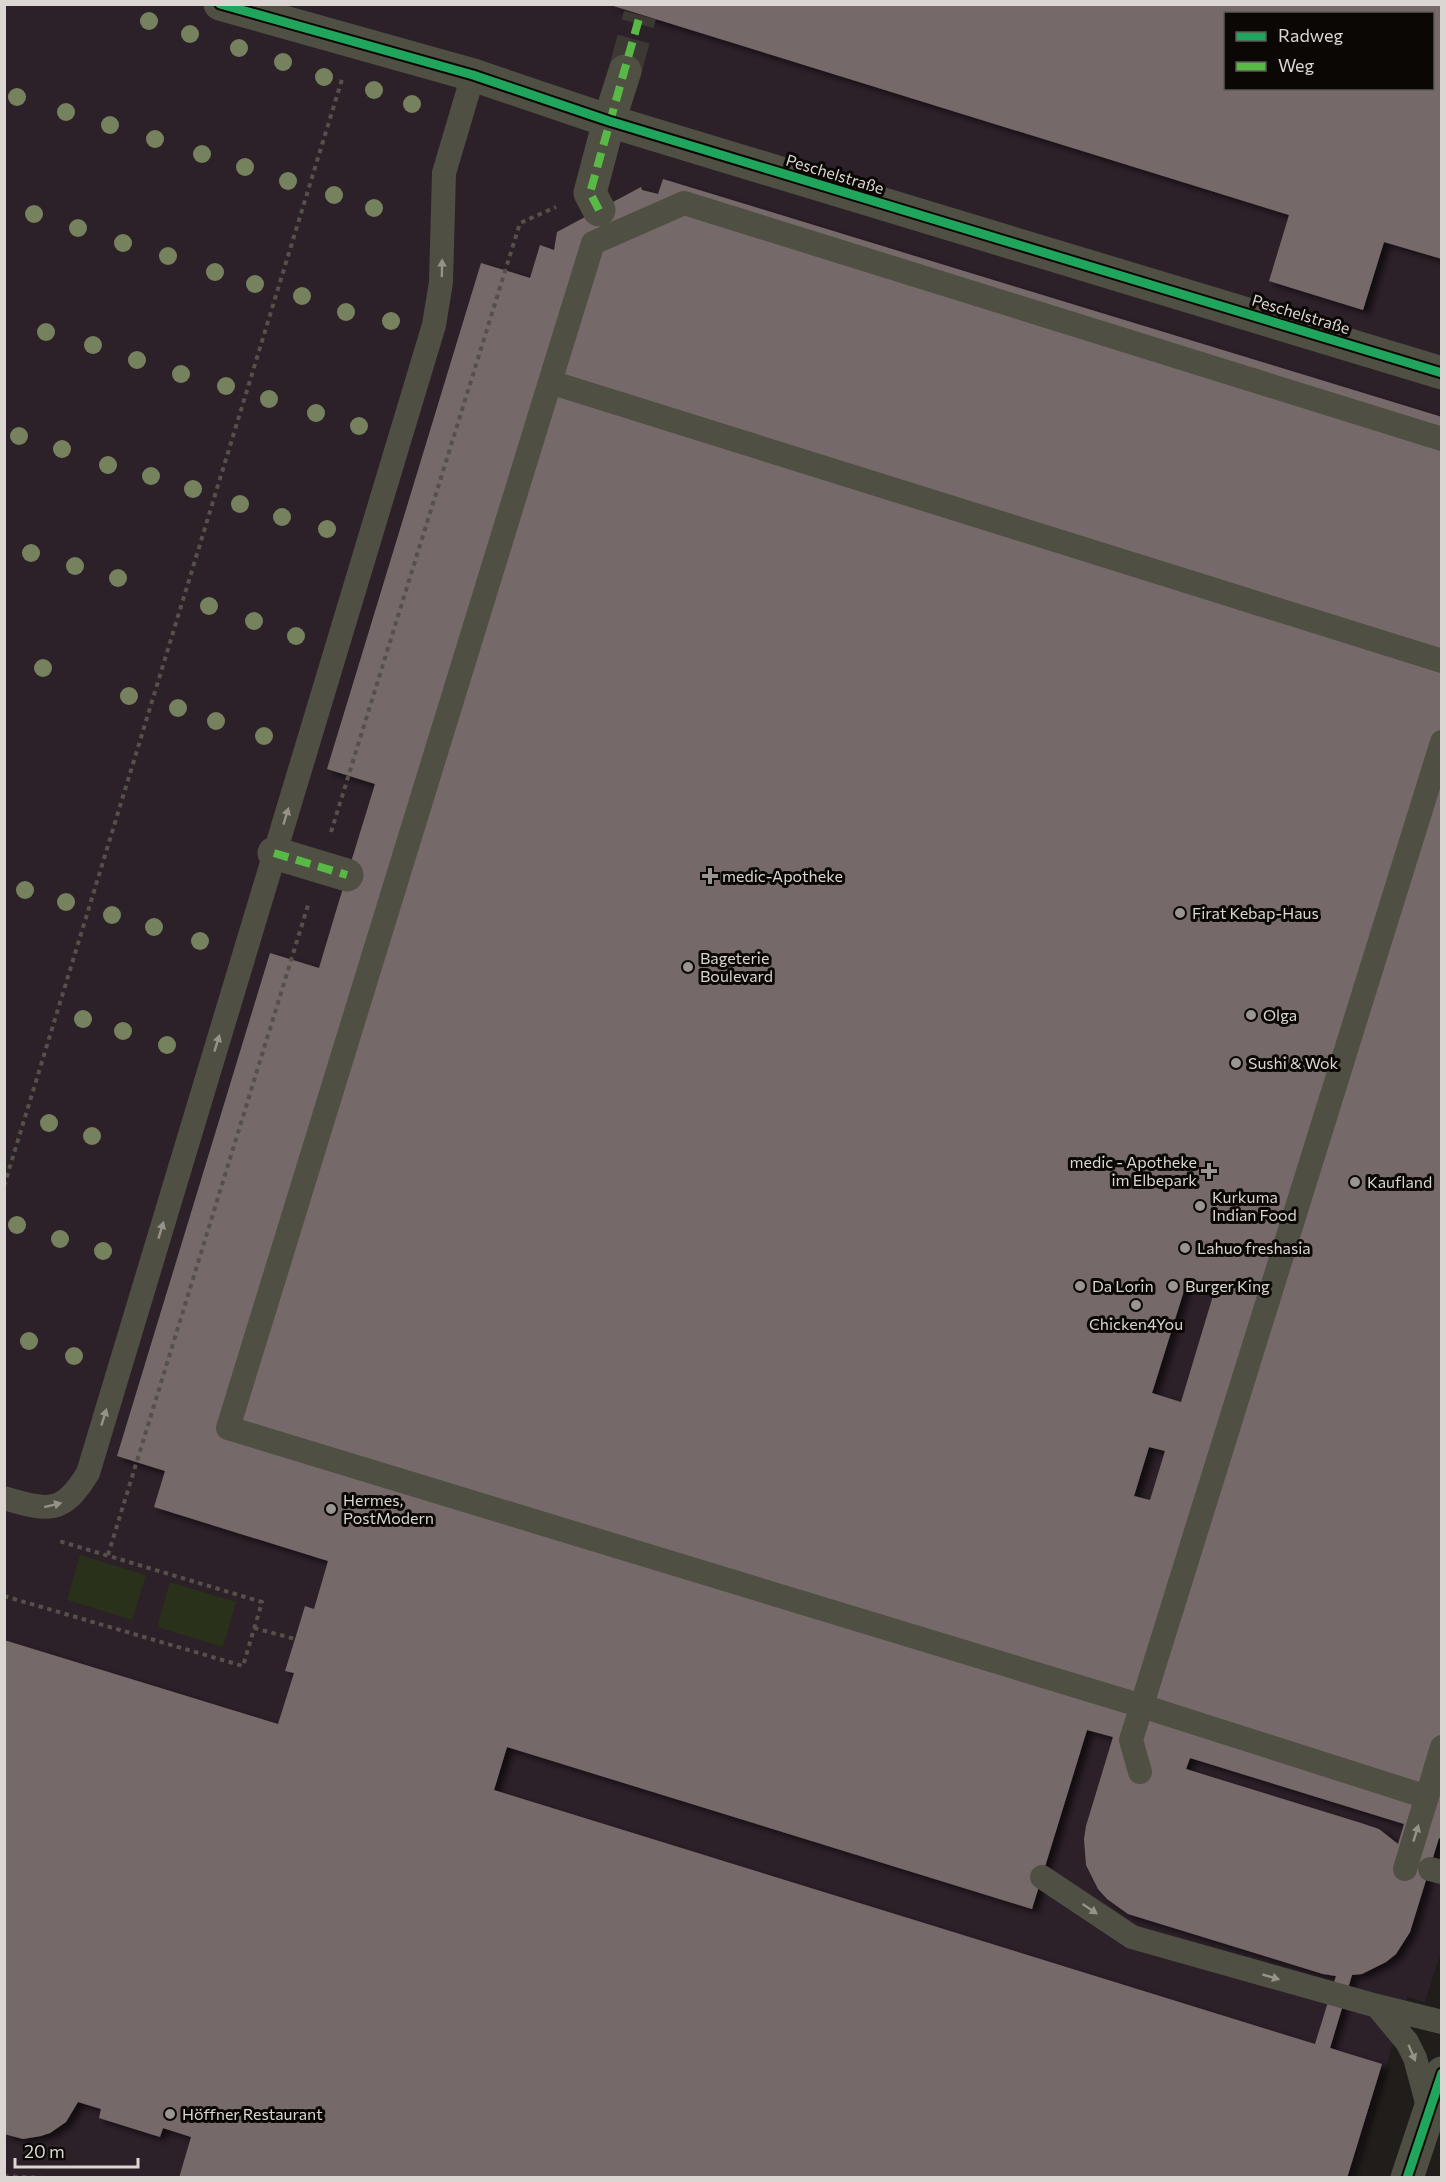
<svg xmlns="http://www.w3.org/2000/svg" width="1446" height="2182" font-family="Commissioner,sans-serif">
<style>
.commercial{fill:#2c2029;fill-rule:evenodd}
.green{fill:#2a311a}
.building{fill:#756b69;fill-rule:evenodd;filter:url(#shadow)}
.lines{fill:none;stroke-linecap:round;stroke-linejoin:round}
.pedestrian-tunnel{stroke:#3c3935;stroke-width:33;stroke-dasharray:33 16;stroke-linecap:butt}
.path{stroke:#53514a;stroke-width:4;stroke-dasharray:4.5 4.5;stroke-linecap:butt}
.service{stroke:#504f43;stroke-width:24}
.pedestrian{stroke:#504f43;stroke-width:33}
.minor{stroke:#504f43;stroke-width:33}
.quiet{stroke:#58b947;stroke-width:8;stroke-dasharray:15 8;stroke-linecap:butt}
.cycleway-casing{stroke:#0b0705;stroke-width:13}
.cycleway{stroke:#20a55d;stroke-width:9}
.tree{fill:#76825e}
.oneway{fill:#96928a}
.poi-dot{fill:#9a9591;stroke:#0b0705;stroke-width:2}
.labels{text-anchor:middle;stroke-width:6;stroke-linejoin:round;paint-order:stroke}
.street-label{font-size:16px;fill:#dbd6d1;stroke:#0b0705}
.poi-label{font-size:16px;fill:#dbd6d1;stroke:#0b0705;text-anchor:start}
</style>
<defs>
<filter id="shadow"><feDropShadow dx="6" dy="4" stdDeviation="3" flood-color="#0009"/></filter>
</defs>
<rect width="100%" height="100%" fill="#201d1a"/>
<path class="commercial" d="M5 5H1441L1442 1949 1425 2002 1407 1997 1353 2177 5 2178ZM1226 14H1432V88H1226Z"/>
<path class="green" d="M80 1555 146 1575 132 1620 67 1600Z
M170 1582 236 1602 223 1647 157 1627Z"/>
<path class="building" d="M607 4H1442V259L1384 242 1363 310 1269 281 1289 215ZM1226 14H1432V88H1226Z
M663 179 1442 417V1839L1439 1838 1410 1932 1396 1954 1386 1962 1362 1974 1352 1975 1330 2048 1382 2064 1347 2178H179L191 2137 163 2128 160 2137 99 2118 101 2109 78 2102 66 2122 50 2133 41 2136 23 2139 4 2134V1640L278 1724 294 1673 285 1671 295 1639 305 1606 314 1609 328 1561 154 1507 165 1471 117 1456 270 953 319 968 336 911 375 784 327 769 481 263 530 278 540 245 554 250 557 232 641 187 642 190 658 194ZM1187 1281 1215 1289 1181 1402 1152 1393ZM1149 1447 1165 1451 1150 1500 1134 1496ZM1087 1730 1113 1737 1086 1826 1084 1839 1086 1865 1098 1889 1107 1899 1128 1914 1323 1974 1336 1976 1315 2044 494 1790 507 1747 1032 1909ZM1190 1758 1404 1824 1398 1844 1379 1829 1361 1823 1186 1769Z"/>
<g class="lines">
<path class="pedestrian-tunnel" d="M625 71 640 15"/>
<path class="path" d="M331 832 520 223 556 207
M4 1186 343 76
M108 1555 309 902
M4 1596 243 1666 262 1602 59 1541
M254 1628 295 1639
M4 2176 44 2178"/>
<path class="service" d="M550 382 228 1428 1142 1706 1427 1797
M1442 439 684 203 593 243 550 382 1442 661
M4 1498C49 1511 62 1515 88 1473L434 325 441 282 444 173 473 75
M1140 1772 1131 1740 1442 742
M1405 1869 1442 1747
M1430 1869 1442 1872
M1042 1877 1132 1937 1377 2006 1442 2022
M1377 2006 1407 2042 1415 2058 1429 2110"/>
<path class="pedestrian" d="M599 210 590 193 609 121 625 71
M274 853 347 875"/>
<path class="minor" d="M220 4 473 75 609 121 1442 373
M1407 2178 1442 2073"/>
<path class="quiet" d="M599 210 590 193 640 15
M274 853 347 875"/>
<g class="cycleway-casing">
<path id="cycleway" d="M220 4 473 75 609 121 1442 373
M1407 2178 1442 2073"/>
</g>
<use href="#cycleway" class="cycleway"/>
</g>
<g class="tree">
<circle cx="149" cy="21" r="9"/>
<circle cx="190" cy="34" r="9"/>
<circle cx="239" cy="48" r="9"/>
<circle cx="283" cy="62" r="9"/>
<circle cx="324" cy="77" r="9"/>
<circle cx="374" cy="90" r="9"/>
<circle cx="17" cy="97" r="9"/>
<circle cx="412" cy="104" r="9"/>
<circle cx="66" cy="112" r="9"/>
<circle cx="110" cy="125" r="9"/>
<circle cx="155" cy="139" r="9"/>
<circle cx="202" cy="154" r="9"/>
<circle cx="245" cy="167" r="9"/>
<circle cx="288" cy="181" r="9"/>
<circle cx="334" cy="195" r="9"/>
<circle cx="374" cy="208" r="9"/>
<circle cx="34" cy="214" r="9"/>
<circle cx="78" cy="228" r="9"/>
<circle cx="123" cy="243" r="9"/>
<circle cx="168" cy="256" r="9"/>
<circle cx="215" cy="272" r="9"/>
<circle cx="255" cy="284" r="9"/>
<circle cx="302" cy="296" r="9"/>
<circle cx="346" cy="312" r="9"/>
<circle cx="391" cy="321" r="9"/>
<circle cx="46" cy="332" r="9"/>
<circle cx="93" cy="345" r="9"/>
<circle cx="137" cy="360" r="9"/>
<circle cx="181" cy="374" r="9"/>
<circle cx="226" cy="386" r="9"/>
<circle cx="269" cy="399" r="9"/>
<circle cx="316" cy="413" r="9"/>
<circle cx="359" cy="426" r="9"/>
<circle cx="19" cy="436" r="9"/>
<circle cx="62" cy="449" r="9"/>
<circle cx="108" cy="465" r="9"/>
<circle cx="151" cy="476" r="9"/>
<circle cx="193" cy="489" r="9"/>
<circle cx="240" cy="504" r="9"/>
<circle cx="282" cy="517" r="9"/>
<circle cx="327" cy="529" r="9"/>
<circle cx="31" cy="553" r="9"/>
<circle cx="75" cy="566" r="9"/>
<circle cx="118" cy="578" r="9"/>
<circle cx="209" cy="606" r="9"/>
<circle cx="254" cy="621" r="9"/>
<circle cx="296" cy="636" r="9"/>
<circle cx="43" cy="668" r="9"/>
<circle cx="129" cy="696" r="9"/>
<circle cx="178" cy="708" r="9"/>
<circle cx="216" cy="721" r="9"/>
<circle cx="264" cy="736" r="9"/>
<circle cx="25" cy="890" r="9"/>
<circle cx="66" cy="902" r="9"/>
<circle cx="112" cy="915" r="9"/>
<circle cx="154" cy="927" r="9"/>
<circle cx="200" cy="941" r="9"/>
<circle cx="83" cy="1019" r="9"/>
<circle cx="123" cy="1031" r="9"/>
<circle cx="167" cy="1045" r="9"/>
<circle cx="49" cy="1123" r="9"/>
<circle cx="92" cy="1136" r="9"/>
<circle cx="17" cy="1225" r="9"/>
<circle cx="60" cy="1239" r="9"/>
<circle cx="103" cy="1251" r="9"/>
<circle cx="29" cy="1341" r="9"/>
<circle cx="74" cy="1356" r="9"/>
</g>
<defs><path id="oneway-solid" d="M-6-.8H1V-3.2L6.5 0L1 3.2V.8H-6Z" transform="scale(1.5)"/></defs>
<g class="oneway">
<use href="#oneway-solid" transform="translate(442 268) rotate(-89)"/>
<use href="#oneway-solid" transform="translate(286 816) rotate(-73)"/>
<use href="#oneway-solid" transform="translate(217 1043) rotate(-73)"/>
<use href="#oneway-solid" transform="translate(161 1230) rotate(-73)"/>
<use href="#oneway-solid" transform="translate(104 1417) rotate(-73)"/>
<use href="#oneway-solid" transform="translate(53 1505) rotate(-14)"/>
<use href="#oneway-solid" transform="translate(1416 1833) rotate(-73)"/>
<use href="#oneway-solid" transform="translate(1090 1909) rotate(34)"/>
<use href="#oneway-solid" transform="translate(1271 1977) rotate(16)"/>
<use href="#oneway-solid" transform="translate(1412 2053) rotate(67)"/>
</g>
<g class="poi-dot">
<path d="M707 867h6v6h6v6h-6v6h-6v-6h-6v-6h6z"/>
<circle cx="1180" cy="913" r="6"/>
<circle cx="688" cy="967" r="6"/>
<circle cx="1251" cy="1015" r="6"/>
<circle cx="1236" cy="1063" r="6"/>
<path d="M1206 1162h6v6h6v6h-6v6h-6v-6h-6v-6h6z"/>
<circle cx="1355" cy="1182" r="6"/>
<circle cx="1200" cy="1206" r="6"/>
<circle cx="1185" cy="1248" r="6"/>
<circle cx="1080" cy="1286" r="6"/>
<circle cx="1173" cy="1286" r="6"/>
<circle cx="1136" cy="1305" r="6"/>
<circle cx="331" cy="1509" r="6"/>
<circle cx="170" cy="2114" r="6"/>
</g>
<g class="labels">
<g class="street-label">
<text transform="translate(835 174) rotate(17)" y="6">Peschelstraße</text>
<text transform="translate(1301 314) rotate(17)" y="6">Peschelstraße</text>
</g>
<g class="poi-label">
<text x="722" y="882">medic-Apotheke</text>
<text x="1192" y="919">Firat Kebap-Haus</text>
<text x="700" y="964">Bageterie<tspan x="700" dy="18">Boulevard</tspan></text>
<text x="1263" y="1021">Olga</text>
<text x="1248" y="1069">Sushi &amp; Wok</text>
<text x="1197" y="1168" text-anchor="end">medic - Apotheke<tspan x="1197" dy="18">im Elbepark</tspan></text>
<text x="1367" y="1188">Kaufland</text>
<text x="1212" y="1203">Kurkuma<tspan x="1212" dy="18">Indian Food</tspan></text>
<text x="1197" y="1254">Lahuo freshasia</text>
<text x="1092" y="1292">Da Lorin</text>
<text x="1185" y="1292">Burger King</text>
<text x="1136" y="1330" text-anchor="middle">Chicken4You</text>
<text x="343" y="1506">Hermes,<tspan x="343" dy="18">PostModern</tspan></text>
<text x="182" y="2120">Höffner Restaurant</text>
</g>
</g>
<rect width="1446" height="2182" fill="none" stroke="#dbd6d1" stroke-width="12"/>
<rect x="1224" y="12" width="210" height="78" fill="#0b0705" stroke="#5e5a57" stroke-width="1.5"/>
<rect x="1236" y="32" width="30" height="9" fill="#20a55d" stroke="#5e5a57" stroke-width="1.5"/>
<text x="1278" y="42" font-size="18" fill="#dbd6d1">Radweg</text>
<rect x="1236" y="62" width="30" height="9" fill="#58b947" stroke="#5e5a57" stroke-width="1.5"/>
<text x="1278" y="72" font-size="18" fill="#dbd6d1">Weg</text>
<path d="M15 2158v9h123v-9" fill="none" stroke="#dbd6d1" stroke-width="3"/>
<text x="24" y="2158" font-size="18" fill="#dbd6d1" stroke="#0b0705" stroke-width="4.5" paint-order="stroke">20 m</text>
</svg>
